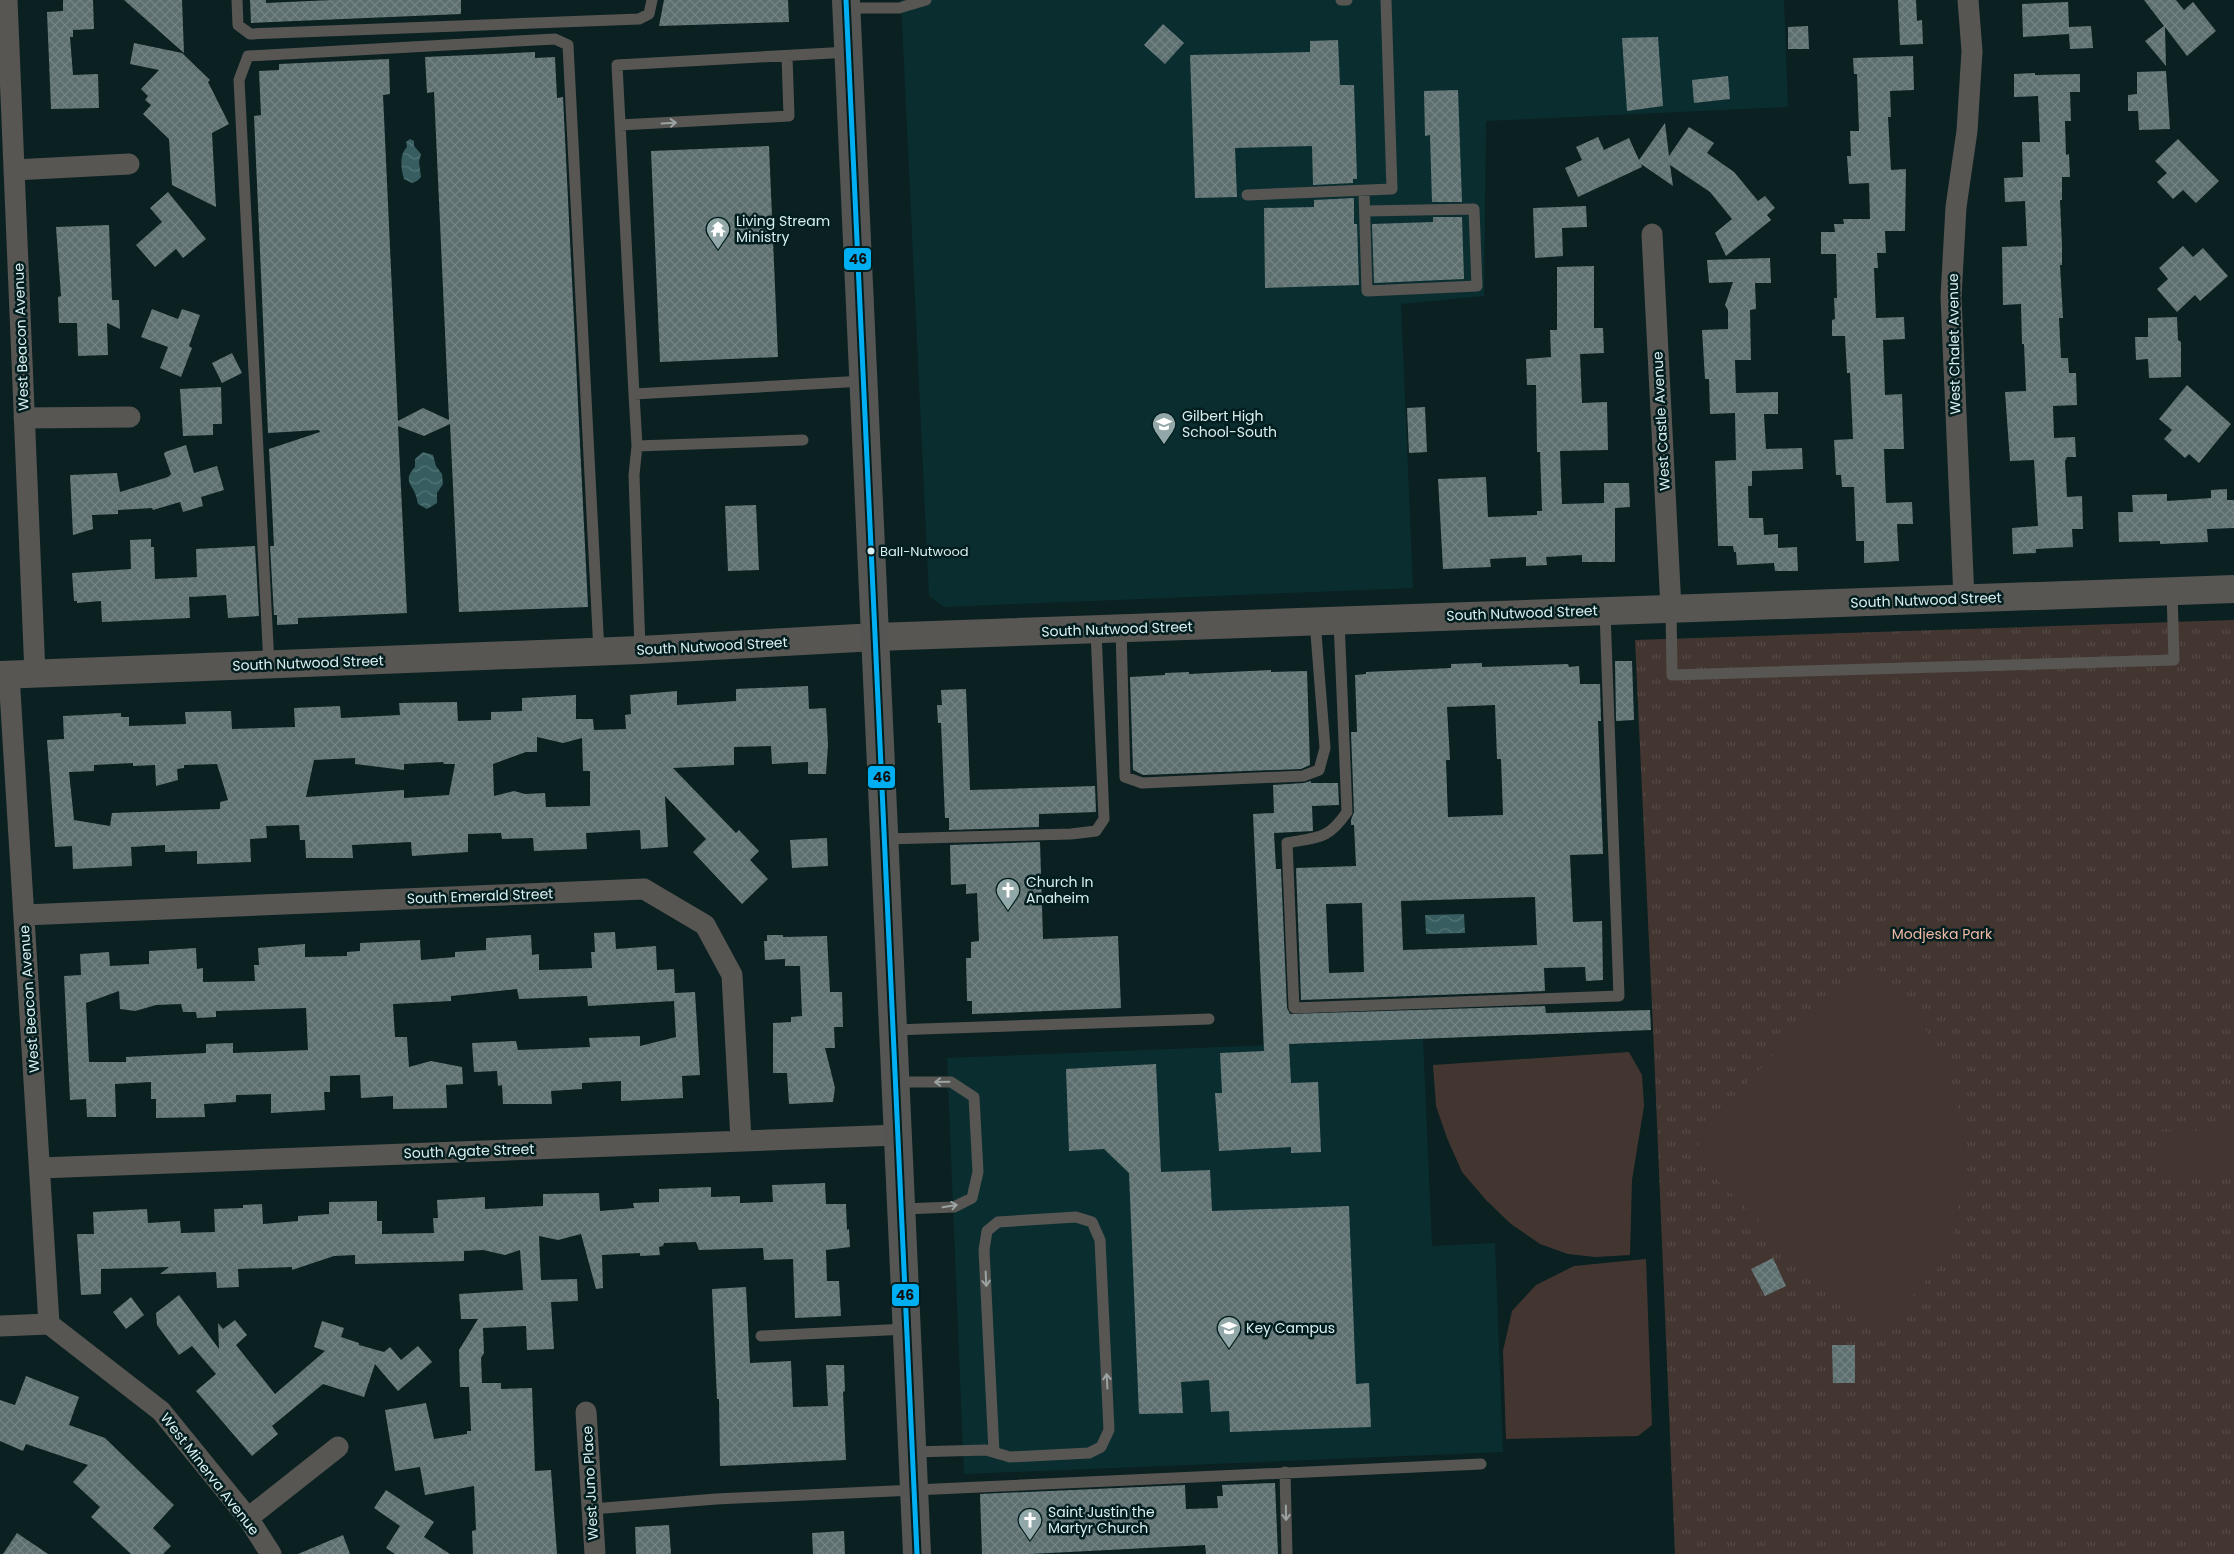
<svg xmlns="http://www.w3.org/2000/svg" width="2234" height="1554" font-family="Poppins,sans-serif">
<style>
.built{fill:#0a2e30}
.grass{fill:url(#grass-tufts)}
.pitch{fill:#433631}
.water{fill:url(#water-waves)}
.building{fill:url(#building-cross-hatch);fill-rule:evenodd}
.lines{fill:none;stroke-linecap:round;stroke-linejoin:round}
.service{stroke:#585653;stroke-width:11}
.minor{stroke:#585653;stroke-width:21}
.tertiary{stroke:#585653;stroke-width:28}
.primary{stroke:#555653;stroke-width:28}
.bus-1-casing{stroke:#021e1f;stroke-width:9}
.bus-1{stroke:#00aff2;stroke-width:5}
.oneway{stroke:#9aa2a2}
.bus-dot{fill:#dbeff0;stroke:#021e1f;stroke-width:2}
.labels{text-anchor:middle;stroke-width:5;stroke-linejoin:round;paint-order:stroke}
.bus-label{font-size:13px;fill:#dbeff0;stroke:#021e1f;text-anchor:start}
.poi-label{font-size:14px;fill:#dbeff0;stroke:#021e1f;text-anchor:start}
.street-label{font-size:14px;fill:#dbeff0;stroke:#021e1f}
.park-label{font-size:14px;fill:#f4b9a4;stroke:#021e1f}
.line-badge{stroke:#021e1f;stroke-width:2}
.pale-badge-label{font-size:14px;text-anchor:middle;font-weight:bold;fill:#111}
</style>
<defs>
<pattern id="grass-tufts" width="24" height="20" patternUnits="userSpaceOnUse" patternTransform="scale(1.25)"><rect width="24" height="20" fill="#433631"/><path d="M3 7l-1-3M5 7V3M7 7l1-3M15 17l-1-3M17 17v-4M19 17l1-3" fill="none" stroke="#554a45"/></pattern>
<pattern id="water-waves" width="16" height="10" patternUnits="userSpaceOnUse" patternTransform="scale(1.25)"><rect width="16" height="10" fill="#375d60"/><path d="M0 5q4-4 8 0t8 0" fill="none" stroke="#537577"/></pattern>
<pattern id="building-cross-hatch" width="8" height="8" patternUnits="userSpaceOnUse" patternTransform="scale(1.25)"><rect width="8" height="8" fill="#5e6f70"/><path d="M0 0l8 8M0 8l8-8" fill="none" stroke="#748485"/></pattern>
</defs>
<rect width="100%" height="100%" fill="#0b2021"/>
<path class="built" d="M901 0H1784L1788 107 1486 121 1484 296 1401 304 1413 588 944 607 929 596Z
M1423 1039 1432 1246 1495 1243 1503 1452 964 1474 947 1058Z"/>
<path class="grass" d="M2234 620V1554H1675L1653 1028 1635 640Z"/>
<path class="pitch" d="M1868 959 1910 1004 1945 1062 1962 1125 1963 1183 1951 1244 1920 1289 1875 1331 1710 1173C1693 1155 1696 1141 1709 1122Z
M1629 1052 1642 1075 1644 1106 1632 1180 1630 1255 1595 1257 1568 1254 1540 1244 1511 1224 1486 1200 1462 1172 1447 1138 1436 1106 1433 1065Z
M2234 1129V1177L2157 1180 2156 1132Z
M1646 1259 1652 1425 1638 1436 1506 1439 1503 1351 1512 1311 1536 1285 1574 1266Z"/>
<path class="water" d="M410 139 414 141V146L421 154 419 162 421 177 417 181 412 183 404 179C401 169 399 155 407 147L406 142Z
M423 452 433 455 436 466 442 474 443 484 437 493V503L427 509 418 504C417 501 417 498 416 496 413 485 402 481 415 467V459Z
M1464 914 1465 933 1426 934 1425 915Z"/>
<path class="building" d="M63 0H93L94 29 73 30V37H70L73 75 98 74 99 108 51 109 47 12 63 11Z
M124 0H182L184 53Z
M250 0H266V3L332 0H461V14L251 23Z
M664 0H788L789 22 659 26Z
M1898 0H1916L1917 21 1922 20 1923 44 1900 45Z
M2144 0H2176L2184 10 2193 2 2216 31 2187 56 2165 27 2166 66 2145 41 2164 26Z
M2068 2 2069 27 2091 26 2093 48 2070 49 2069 34 2023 37 2022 4Z
M1163 24 1184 43 1165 64 1144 45Z
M1808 26 1809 49H1788V27Z
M1658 37 1663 106 1627 111 1622 38Z
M1338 40 1340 85H1354L1357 179H1353V183L1313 185 1312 146 1235 148 1237 197 1195 198 1190 55 1310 52V41Z
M134 43 182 53 210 80 208 82 229 124 212 133 216 207 172 185 169 139 143 114 151 105 145 100 148 96 141 89 159 70 130 64Z
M535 52V58L555 57 557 98 563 97 588 607 459 612 450 424 424 436 398 426 407 613 298 618V624L277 625V615H274L270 546H274L269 449 320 432 319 430 268 433 254 116 261 115 259 71 279 70V64L389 59 390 94 383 95 398 421 423 408 449 420 434 92 427 93 425 57Z
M1913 56 1914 90 1890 91 1891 117H1888L1891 170 1906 169 1905 231H1885L1886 253H1877L1878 268H1874L1876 318 1904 317 1905 339 1883 340 1885 395 1902 394 1904 449H1884L1886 503 1912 502 1913 524H1897L1899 561 1864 563V541H1856L1854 487H1842L1841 475H1836L1834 440 1853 439 1850 373H1847L1845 336H1832V320L1835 319 1834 298H1837L1836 254H1821V232H1835L1834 224H1844L1843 219H1870L1869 183 1849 184 1847 156H1851L1850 131H1859L1857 74H1854L1853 58Z
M2166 71 2170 129 2139 130 2138 111H2128V95L2137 94V72Z
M2035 73V75L2080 74V92H2070L2071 121H2065L2066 155 2069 154 2070 177H2062V200H2060L2062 246V265H2060L2063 318H2059L2061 358H2068L2069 373H2076L2077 405 2053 406 2054 438 2075 437 2076 457H2067L2065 461 2067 497 2082 496 2083 529H2072L2073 547 2036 549V553L2013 554 2012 528 2038 526 2034 460 2010 461 2005 392 2026 391 2024 344H2022L2021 304 2003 305 2002 247 2027 246 2025 201 2005 202 2004 178 2023 177 2022 142H2040L2038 96 2014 97V74Z
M1728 76 1730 99 1694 103 1692 80Z
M1458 90 1462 202H1432L1430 135 1425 136 1424 91Z
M1665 123 1669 156 1689 127 1714 143 1707 153 1734 172 1758 201 1765 196 1775 208 1767 215 1771 220 1726 256 1715 233 1732 219 1710 192 1670 165 1673 186 1641 164 1642 167 1578 197 1565 168 1582 160 1576 147 1598 137 1604 150 1629 138 1639 160Z
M2178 139 2219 181 2196 203 2183 190 2173 199 2157 182 2167 173 2155 161Z
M769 146 778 357 660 362 651 151Z
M168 192 206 239 183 258 176 249 155 267 136 245 162 222 150 208Z
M1354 198V224H1357L1359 285 1265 288 1264 208 1314 207V200Z
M1586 206 1587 227 1562 228 1563 256 1535 258 1533 208Z
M1433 217H1462L1464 279 1374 283 1372 224 1433 222Z
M109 225 112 300H119L120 329 107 323 108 355 78 356 77 323H59L58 297 61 296 56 227Z
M2183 246 2193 257 2203 248 2228 276 2200 301 2195 295 2177 312 2157 289 2168 279 2159 268Z
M1770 258 1771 283H1755L1756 309 1750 310 1751 360H1735L1736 393 1778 392V414H1764L1766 449 1802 448 1803 469 1752 471V486H1748L1749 518H1763L1764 535 1778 534V548L1797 547 1798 571H1775L1774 563 1737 565 1736 552H1734L1733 546H1718L1715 461 1736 460 1735 413 1710 414 1709 379H1705L1702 330 1728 329V310L1725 305 1733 282 1709 283 1707 260Z
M1594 266V328H1603L1604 353 1580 354 1582 403 1607 402 1608 450 1560 451 1562 504 1604 503V483H1629L1630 507 1615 508V562H1582V555L1546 557 1547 565 1526 566V557L1490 559 1491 567 1443 569 1438 479 1486 477 1488 517 1537 515V511H1542L1540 452H1537L1536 385H1527L1526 359 1551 357 1550 330H1557V267Z
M152 309 178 319 182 309 200 315 189 346 192 348 181 377 160 368 168 347 141 337Z
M2177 317 2178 340 2181 342V377L2149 378 2148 359 2136 360 2135 337H2148V318Z
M232 353 242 373 222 383 212 363Z
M2187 385 2231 424 2199 463 2189 454 2185 458 2164 439 2172 430 2159 419Z
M221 387 222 424H213V435L183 436 180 389Z
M1425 407 1427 452 1409 453 1407 408Z
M186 445 194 473 217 466 224 490 201 497 203 506 183 512 180 502 153 510 152 508 118 510V514L92 515 93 529 73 535 70 475 117 473 120 492 168 477 171 474 164 454 165 452Z
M2227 489V500H2234V528L2207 529 2208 542 2160 544V541L2119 542 2118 512H2133L2132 495 2167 494V501L2211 498V490Z
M756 505 759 570 728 571 725 506Z
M151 539V547H154L155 579 197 577 196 549 255 546 259 616 228 618 226 595 189 597 190 618 102 622 101 601 77 603V601H74L72 573 131 569 130 540Z
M1615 661H1632L1634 720 1616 721Z
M1482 663V667L1568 664 1569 667 1579 666 1580 684H1600L1601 721H1598L1603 854 1570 855 1573 922 1602 921 1603 980 1586 981 1585 967 1544 968 1545 991 1301 1000 1296 868 1356 866 1354 825H1351V820L1354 812 1351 732H1357L1355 675 1366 674V672L1451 668V664ZM1495 705 1497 759H1501L1503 815 1448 817 1446 760H1450L1447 707ZM1535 897 1537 945 1403 950 1401 901ZM1362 903 1364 972 1329 973 1326 904Z
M1271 670V672L1307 671 1310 765 1301 769 1143 775 1133 770 1130 677 1165 675V673L1189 672V674Z
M808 686 809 709 826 708 828 745 826 774H808V762L772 764 771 746 734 747V765L673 768 736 833 739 830 759 851 750 860 768 879 742 904 693 852 706 839 665 796 668 847 641 849 640 830 586 833 587 849 534 851 533 838 502 839 501 833 468 834V852L412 856 411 842 352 845 353 858H306L305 840H300L299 825 266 826 267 838 250 839 251 862 197 864V851L165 852V845L131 847 132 866 73 869 72 846 55 847 47 740 64 739 63 716 121 713V717H129V726L186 724 185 712 231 711 232 729 295 727 294 708 340 706 341 718 400 715 399 703 457 702 458 721 491 720V712L522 711V698L576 695V719H593L594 730 626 729 625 715 631 714 630 695 677 691V705L736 701V689ZM537 737 563 743 582 738 583 771H590V806L546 807 545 793 525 794 514 791 494 796 493 764 526 752H537ZM355 758V764L404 770V764L443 762 444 764H455L449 795 404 798V790L306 797 314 760ZM133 763V766L155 765 156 786 178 780 177 769 184 768V765L217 764 228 800 220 802V809L112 813 110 826 74 820 69 772 94 771V765Z
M966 689 970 790 1095 786 1096 812 1039 814V827L949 830V818H945L941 723H938L937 705H942L941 690Z
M1311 781V783H1338L1339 805 1312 806 1313 831 1274 833 1276 869H1281L1287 1008 1290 1014 1545 1006 1546 1013 1650 1010 1651 1030 1289 1044 1291 1083 1318 1082 1321 1152 1291 1153V1147L1219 1151 1215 1093H1222L1220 1053 1264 1051 1253 814 1274 813 1273 785 1304 783Z
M827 838 828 866 792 868 790 840Z
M1040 842 1043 939 1118 936 1121 1008 972 1014V1001H967L966 958H971V942L979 941 977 893 966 894V884L951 885 950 845Z
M615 932 616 949 656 946 657 970 674 969 675 993 695 992 700 1075 682 1076 683 1098 621 1101V1081L582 1083V1089L551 1091 552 1104H503L502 1085 498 1086 497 1071 474 1072 472 1043 516 1041 518 1050 590 1047 589 1038 640 1036V1046L676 1037 674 1001 588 1006 587 996 519 999 517 989 451 996V1001L393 1004 395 1037H407L409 1067 431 1061 462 1067 463 1084 446 1085 447 1108 393 1109V1096L361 1098 360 1075 330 1076V1092H324L325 1110 271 1113V1094L236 1095V1102L204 1104 205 1117 156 1118V1099H151V1082L115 1084 116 1117H87L86 1099 70 1100 64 976 81 975 80 954 109 952 110 966 149 964V951L196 948 197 969 203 968V982L255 981 254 965H259L258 948 305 944V957L347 956V952L360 951V943L420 940 421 960 455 957V952L486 950V938L531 935 532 955 539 954V970L592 968 591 952H595L594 933ZM119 991 120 1009 135 1011 156 1005 181 1004 183 1012H196L197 1018 216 1017V1011L306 1008 308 1050 233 1053V1043L206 1044V1053L126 1057V1062H89L86 1003Z
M767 935H783V937L827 936 830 992H842L843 1027H834L835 1048H825L835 1088 833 1102 789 1104 787 1073H773V1023L791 1022V1017L802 1016 800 966H785V959L765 960 764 941H767Z
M1156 1064 1161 1172 1210 1170 1212 1211 1349 1206 1356 1384 1369 1383 1371 1427 1230 1432 1229 1411 1211 1412 1209 1380 1181 1382 1183 1413 1139 1414 1129 1173 1104 1149 1069 1151 1066 1069Z
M825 1183 826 1204H846L847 1230 849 1229 850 1247 826 1250 827 1281H839L841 1316 795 1318 793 1259 764 1260 763 1248 699 1250 696 1242 664 1243 663 1246 659 1247 660 1255 640 1256V1253L602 1255 603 1288 596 1289 581 1234 558 1240 539 1236 541 1280 577 1279 578 1301 551 1302 554 1349 527 1350 526 1326 483 1328 484 1353 481 1358 482 1383H501V1389L532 1388 535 1471 551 1470 557 1554H473L472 1531 476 1530 474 1486 425 1495 420 1467 395 1471 385 1410 426 1403 434 1439 467 1434V1431H471L469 1387H460L459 1350 478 1319H461L459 1294 523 1290 520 1250 505 1255 483 1250 464 1251V1261L355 1264V1255L334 1256 292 1270V1267L238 1269 239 1287 217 1288 216 1272 160 1274 169 1267 101 1269V1294L81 1295 77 1234H94L93 1212 147 1209 148 1223 180 1221 181 1233 215 1232 214 1209 243 1208V1205L262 1204 263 1224 298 1221V1216L329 1214V1202L377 1201V1221H382V1234L434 1233 433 1218H438L437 1200 485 1197V1209L543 1206V1194L599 1193 600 1211 634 1208 633 1203 659 1202V1189L711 1187V1197L740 1196V1203L773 1202 772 1185Z
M1773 1258 1786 1286 1765 1296 1751 1269Z
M746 1287 750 1363 791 1361 793 1407 828 1406 826 1365H844L845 1391 843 1392 846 1460 720 1466 719 1399H717L712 1289Z
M179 1295 219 1349 218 1323 223 1329 235 1320 247 1335 236 1345 275 1394 325 1351 314 1347 322 1321 344 1328 341 1337 359 1343V1345L384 1352 390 1347 401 1360 418 1346 432 1362 398 1391 375 1364 364 1397 323 1384 272 1426 278 1434 252 1456 196 1391 216 1374 192 1346 179 1355 157 1325 156 1313Z
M131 1297 144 1315 126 1329 113 1312Z
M1832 1345H1855V1383H1833Z
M26 1376 79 1397 69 1425 105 1438 174 1505 153 1528 171 1546 163 1554H131L91 1517 100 1507 73 1482 88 1465 26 1444 23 1451 0 1441V1400L15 1405Z
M1275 1483 1278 1554H1206L1205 1545 1030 1554H982L980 1494 1185 1485 1186 1509 1218 1508 1217 1496H1223L1222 1485Z
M386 1490 434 1522 424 1537 450 1554H395L386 1548 400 1526 374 1508Z
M669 1525 671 1554H636L635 1527Z
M844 1531 845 1554H813L812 1533Z
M17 1533 48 1554H3Z
M343 1535 350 1554H298Z"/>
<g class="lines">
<path class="service" d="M237 0 238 25 250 34 639 19 649 14 652 0
M1341 0H1347
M846 8H899L926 0
M849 52 617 65 634 394 864 381
M620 125 789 116 787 56
M1364 191 1367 291 1477 286 1474 209 1365 211
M1247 195 1392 189 1386 0
M634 394 637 446 803 440
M637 446 634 475 640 650
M1671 609 1672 675 2174 660 2172 591
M1339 621 1347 812C1328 840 1318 837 1287 843L1294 1008 1619 996 1605 612
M1121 629 1125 777 1142 783 1303 776 1319 770 1325 748 1315 621
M269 665 239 80 248 56 555 39 568 45 599 652
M885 839 1071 834 1096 831 1104 819 1096 631
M893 1030 1209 1019
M896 1082H951L974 1097 978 1172 972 1198 954 1207 902 1209
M761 1336 907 1329
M913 1452 986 1450 1010 1457 1089 1453 1101 1447 1109 1430 1100 1240 1092 1222 1076 1217 998 1222 987 1231 984 1250 994 1452
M1285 1472 1287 1554
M592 1509 716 1499 1481 1464"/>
<path class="minor" d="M7 0 35 674
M14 170 129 164
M1652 234 1671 609
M24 418 130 417
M1964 599 1951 297 1956 207 1967 131 1972 51 1968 0
M9 675 49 1324
M24 915 644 889 705 925 732 975 741 1140
M40 1168 898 1135
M49 1324 161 1411 248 1518 271 1554
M0 1326 49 1324
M586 1412 595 1554
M248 1518 338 1447"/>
<path class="tertiary" d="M0 675 640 650 876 637 2234 589"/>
<path class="primary" d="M846 0 917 1554"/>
<g class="bus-1-casing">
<path id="bus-1" d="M846 0 917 1554"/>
</g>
<use href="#bus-1" class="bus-1"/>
</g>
<defs><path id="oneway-shaft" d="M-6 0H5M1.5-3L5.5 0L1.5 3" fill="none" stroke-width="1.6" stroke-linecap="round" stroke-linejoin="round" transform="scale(1.25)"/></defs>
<g class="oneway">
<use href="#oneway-shaft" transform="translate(669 123) rotate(-3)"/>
<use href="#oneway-shaft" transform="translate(942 1082) rotate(179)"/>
<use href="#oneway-shaft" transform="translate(950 1206) rotate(-10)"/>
<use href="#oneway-shaft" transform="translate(986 1279) rotate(87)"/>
<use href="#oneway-shaft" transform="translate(1107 1381) rotate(-93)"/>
<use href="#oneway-shaft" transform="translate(1286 1513) rotate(89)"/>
</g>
<defs>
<g id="temple-pin" transform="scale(1.25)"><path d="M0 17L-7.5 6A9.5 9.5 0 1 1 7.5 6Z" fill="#92a7a8" stroke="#021e1f"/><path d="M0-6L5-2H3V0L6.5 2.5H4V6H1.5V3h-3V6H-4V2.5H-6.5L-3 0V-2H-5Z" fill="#fff"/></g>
<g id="school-pin" transform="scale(1.25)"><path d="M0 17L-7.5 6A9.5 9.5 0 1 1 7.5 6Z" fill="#92a7a8" stroke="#021e1f"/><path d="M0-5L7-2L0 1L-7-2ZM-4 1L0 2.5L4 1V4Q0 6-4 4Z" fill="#fff"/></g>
<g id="church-pin" transform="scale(1.25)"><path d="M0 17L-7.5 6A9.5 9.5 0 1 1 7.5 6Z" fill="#92a7a8" stroke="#021e1f"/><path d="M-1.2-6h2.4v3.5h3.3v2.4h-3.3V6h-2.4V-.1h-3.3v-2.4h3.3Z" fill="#fff"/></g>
</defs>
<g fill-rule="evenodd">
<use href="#temple-pin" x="718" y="229"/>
<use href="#school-pin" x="1164" y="424"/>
<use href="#church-pin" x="1008" y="890"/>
<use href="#school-pin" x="1229" y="1328"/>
<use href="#church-pin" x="1030" y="1520"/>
</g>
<circle class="bus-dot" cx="871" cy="551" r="4.5"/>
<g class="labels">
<g class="bus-label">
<text x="880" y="556">Ball-Nutwood</text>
</g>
<g class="poi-label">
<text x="736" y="226">Living Stream<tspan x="736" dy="16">Ministry</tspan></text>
<text x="1182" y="421">Gilbert High<tspan x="1182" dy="16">School-South</tspan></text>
<text x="1026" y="887">Church In<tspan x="1026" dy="16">Anaheim</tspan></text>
<text x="1246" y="1333">Key Campus</text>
<text x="1048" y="1517">Saint Justin the<tspan x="1048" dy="16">Martyr Church</tspan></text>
</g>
<g class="street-label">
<text transform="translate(21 337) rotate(-92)" y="5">West Beacon Avenue</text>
<text transform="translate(1954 344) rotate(-91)" y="5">West Chalet Avenue</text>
<text transform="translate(1661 421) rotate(-93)" y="5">West Castle Avenue</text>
<text transform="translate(1926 600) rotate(-2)" y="5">South Nutwood Street</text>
<text transform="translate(1522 613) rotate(-2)" y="5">South Nutwood Street</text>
<text transform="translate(1117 629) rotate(-2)" y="5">South Nutwood Street</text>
<text transform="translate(712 646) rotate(-3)" y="5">South Nutwood Street</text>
<text transform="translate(308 663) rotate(-2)" y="5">South Nutwood Street</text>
<text transform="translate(480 896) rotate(-2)" y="5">South Emerald Street</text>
<text transform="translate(29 999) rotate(-94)" y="5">West Beacon Avenue</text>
<text transform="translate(469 1151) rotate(-2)" y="5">South Agate Street</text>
<text transform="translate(210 1474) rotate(52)" y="5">West Minerva Avenue</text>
<text transform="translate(590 1483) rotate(-93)" y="5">West Juno Place</text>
</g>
<g class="park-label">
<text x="1942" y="939">Modjeska Park</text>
</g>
</g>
<g class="line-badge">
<rect x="843" y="247" width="29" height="24" rx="5" fill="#00aff2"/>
<rect x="867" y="765" width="29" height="24" rx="5" fill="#00aff2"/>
<rect x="891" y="1283" width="29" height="24" rx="5" fill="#00aff2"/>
</g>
<g class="pale-badge-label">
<text x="858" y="264">46</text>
<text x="882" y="782">46</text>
<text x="905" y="1300">46</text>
</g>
</svg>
